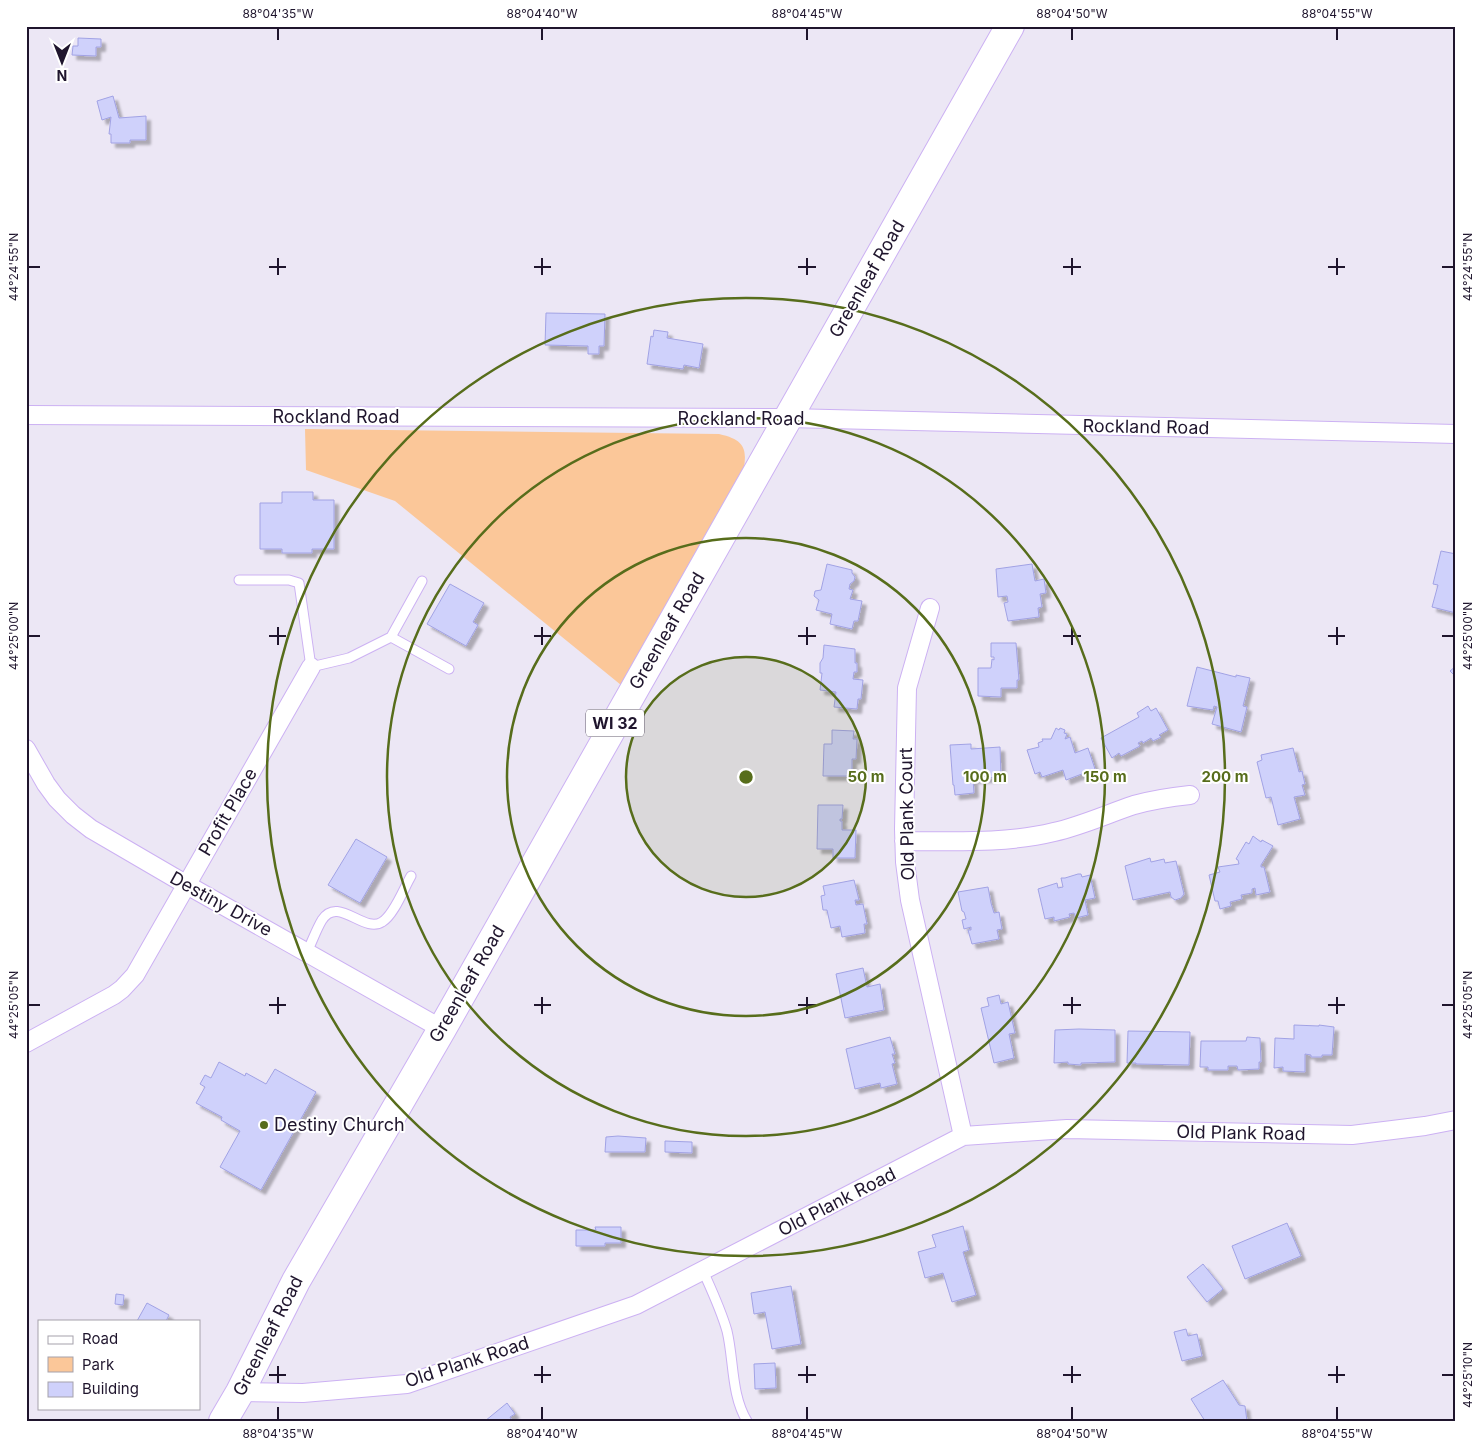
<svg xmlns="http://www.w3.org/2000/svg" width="1482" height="1447" font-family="Inter,sans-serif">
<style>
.green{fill:#fbc799}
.building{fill:#cfd1fb;stroke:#a1a2e4;filter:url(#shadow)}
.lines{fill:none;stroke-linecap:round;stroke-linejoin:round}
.service-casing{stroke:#ccb1f3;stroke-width:11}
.minor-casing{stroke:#ccb1f3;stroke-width:20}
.primary-casing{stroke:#ccb1f3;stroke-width:30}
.service{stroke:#fff;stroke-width:9}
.minor{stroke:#fff;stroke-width:18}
.primary{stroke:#fff;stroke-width:28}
.ticks{fill:none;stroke:#1f152d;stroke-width:2}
.ring{fill:none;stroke:#576d1b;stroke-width:2.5}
.poi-dot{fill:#576d1b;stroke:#fff;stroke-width:2}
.labels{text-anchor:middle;stroke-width:4;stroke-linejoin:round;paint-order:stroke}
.shield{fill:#fff;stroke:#625b6c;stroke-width:1}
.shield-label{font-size:16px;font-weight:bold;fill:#1f152d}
.street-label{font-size:18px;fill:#1f152d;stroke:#fff}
.poi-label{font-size:18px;fill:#1f152d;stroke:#fff;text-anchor:start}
.centre{fill:#576d1b;stroke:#fff;stroke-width:2.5}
.ring-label{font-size:15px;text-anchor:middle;font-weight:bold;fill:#576d1b;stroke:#fff;stroke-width:4;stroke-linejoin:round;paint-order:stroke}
.neatline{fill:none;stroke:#1f152d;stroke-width:2}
.ticks-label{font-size:12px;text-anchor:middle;fill:#1f152d}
</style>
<defs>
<filter id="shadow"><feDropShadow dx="4.5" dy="4.5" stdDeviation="1" flood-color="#0004"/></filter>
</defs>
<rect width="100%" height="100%" fill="#ece7f5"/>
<path class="green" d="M305 429 719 434C751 441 746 454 742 481L621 685 395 501 306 470Z"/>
<path class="building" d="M78 38 101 39V47H96V56L72 55 73 46H78Z
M113 96 119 118 146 116V140H130V143H111V134H109L111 117 102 120 97 101Z
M546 313 605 314 604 346H599V354H588V346L545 345Z
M654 330 668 332 667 338 703 344 699 368 684 365 683 369 647 364 651 336 653 337Z
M282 492H313V500H334V549H312V553H282V549H260V503H282Z
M1441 551 1456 554V613L1432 607 1438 585 1433 584Z
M827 564 852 570V573L855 577 854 581 850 584 849 589 853 590 850 599 862 601 858 621H854L852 629 830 624 832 614 816 610 819 600 814 596 815 591 821 590Z
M1032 564 1035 581 1044 579 1046 593 1040 594 1042 607 1038 608 1039 617 1008 621 1004 603 1008 602 1007 596 998 597 996 569Z
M450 584 484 603 473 622 478 625 466 646 427 624Z
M991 643H1016L1019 680H1017V688H1001V697L978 696V668H991L992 659 994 660V657H991Z
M824 645 855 649V663H857V672H854L853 679 863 680 861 699H858L857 709 834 707 836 692 820 690 822 673H820V663L823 658Z
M1456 666V677L1450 671Z
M1197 667 1236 677V675L1250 678 1243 706 1247 707 1241 732 1212 724 1217 707 1214 706 1213 710 1187 706Z
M1148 706 1151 711 1156 708 1168 730 1159 735 1161 737 1153 741 1151 738 1143 743 1142 741 1138 743 1140 746 1121 756 1119 753 1112 758 1101 738 1139 717 1137 713Z
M1056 728 1059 730 1060 728 1065 730 1064 733 1067 734 1065 739 1070 737 1075 753 1088 748 1095 769 1066 780 1063 770 1042 777 1040 772 1035 774 1027 750 1039 747 1038 743 1043 741 1042 739H1051Z
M832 730 854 731 853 739H857L856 759H852V776H823L824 744H832Z
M971 744V749L1000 747 1001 777 973 779 974 793 955 795 954 785H953L950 745Z
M1293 748 1299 772 1302 771 1305 784 1302 785 1305 795 1294 797 1300 819 1278 825 1271 797 1266 798 1257 762 1262 760 1261 755Z
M818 805H843L842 819H840V821H842V830H856L855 858H833V849H817Z
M1253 836 1261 842 1262 840 1273 846 1261 865V867H1264L1270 892 1256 895 1255 888 1252 889V893L1241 895 1242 899 1230 902 1231 906 1220 909 1218 901H1215L1209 875 1220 872 1218 867 1239 864 1238 860 1236 859 1246 842 1249 844Z
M356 839 387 857 360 903 328 885Z
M1150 858 1151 862 1164 859 1165 863 1176 861 1184 894 1181 898 1175 900 1171 897 1170 892 1133 900 1125 866Z
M1078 874H1081L1082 877 1090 875 1095 898 1085 900 1088 915 1076 918 1074 913 1069 914 1070 917 1054 921V917L1045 919 1038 889 1057 883 1058 888 1063 887 1061 878H1065Z
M854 880 859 900H855L856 905 863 904 867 924H864L865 933 842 937 840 926 831 928 827 910H823L821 896 825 895 823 886Z
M988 887 991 903 994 913 999 912 1002 929 997 930 999 939 972 944 968 930H971V927L964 929 962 920 966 919 964 912 962 911 958 892Z
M863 968 867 987 880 984 884 1010 845 1018 836 974Z
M999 995 1001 1004 1008 1002 1015 1033 1009 1034 1014 1058 994 1063 981 1008 989 1006 987 998Z
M1294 1025 1319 1026V1025L1334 1027 1332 1055H1322V1057H1311V1055L1305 1054V1072L1283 1071V1067L1274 1068 1275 1038 1294 1039Z
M1079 1029 1115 1030V1062L1081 1063V1065L1068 1064V1062L1054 1063 1055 1030Z
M1128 1031 1190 1032 1189 1065 1136 1064V1063H1127Z
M890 1037 895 1054H892L895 1063 892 1064 897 1084 881 1088 880 1083 855 1089 846 1049Z
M1247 1037 1260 1038 1261 1062H1259V1069L1238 1070 1237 1066H1228V1070H1208V1067H1200L1201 1041H1246Z
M219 1062 245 1076 246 1073 266 1084 275 1069 316 1092 261 1190 220 1167 240 1131 221 1120 222 1117 196 1103 205 1087 200 1084 205 1075 211 1078Z
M618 1136 646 1138 645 1152H605L606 1137Z
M665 1141 692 1142V1153L665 1152Z
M1287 1223 1301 1256 1245 1279 1232 1246Z
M963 1226 969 1250 963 1252 976 1295 952 1302 943 1273 925 1278 918 1252 936 1247 932 1235Z
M595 1227H621V1243H605V1246H576V1230H596Z
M1203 1264 1223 1289 1207 1302 1187 1277Z
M791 1286 801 1344 772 1349 765 1312 754 1314 751 1293Z
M116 1294 124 1295 123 1305 115 1304Z
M147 1303 169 1315 166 1321H137Z
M1186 1329 1188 1336 1197 1334 1202 1356 1182 1361 1174 1332Z
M775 1363 776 1388 755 1389 754 1364Z
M1223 1380 1239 1405 1245 1406 1247 1421H1205L1191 1399Z
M507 1403 515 1414 510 1417 512 1421H485Z"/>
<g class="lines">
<g class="service-casing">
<path id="service" d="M239 580H289L299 583 311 667 349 658 391 637 422 581
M391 637 449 669
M307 952C312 942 316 930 322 920 338 895 364 934 382 922 394 915 404 888 411 876
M703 1271C712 1291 721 1310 727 1331 734 1360 731 1395 747 1421"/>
</g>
<g class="minor-casing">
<path id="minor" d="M26 415 788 418 1456 434
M930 608 907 688 904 829 905 862 910 900 963 1136
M26 749 46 784 57 799 73 815 91 829 187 885 442 1029
M904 841C954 841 1005 844 1054 832 1081 826 1107 814 1134 805 1152 800 1171 797 1190 795
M26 1043 114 995 122 989 135 975 311 667
M240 1392 303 1393 407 1384 636 1305 963 1136 1067 1129 1352 1135 1425 1126 1456 1120"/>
</g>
<g class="primary-casing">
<path id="primary" d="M223 1421 240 1392 296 1281 442 1029 1010 26"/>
</g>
<use href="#service" class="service"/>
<use href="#minor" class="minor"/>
<use href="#primary" class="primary"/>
</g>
<path class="ticks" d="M278 28V40M542 28V40M807 28V40M1072 28V40M1337 28V40M278 258V275M542 258V275M807 258V275M1072 258V275M1337 258V275M28 267H40M269 267H286M534 267H551M798 267H816M1063 267H1081M1328 267H1345M1442 267H1454M278 627V645M542 627V645M807 627V645M1072 627V645M1337 627V645M28 636H40M269 636H286M534 636H551M798 636H816M1063 636H1081M1328 636H1345M1442 636H1454M278 997V1014M542 997V1014M807 997V1014M1072 997V1014M1337 997V1014M28 1005H40M269 1005H286M534 1005H551M798 1005H816M1063 1005H1081M1328 1005H1345M1442 1005H1454M278 1366V1383M542 1366V1383M807 1366V1383M1072 1366V1383M1337 1366V1383M269 1375H286M534 1375H551M798 1375H816M1063 1375H1081M1328 1375H1345M1442 1375H1454M278 1407V1420M542 1407V1420M807 1407V1420M1072 1407V1420M1337 1407V1420"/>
<circle cx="746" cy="777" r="120" fill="#576d1b" fill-opacity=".12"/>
<g class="ring">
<circle cx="746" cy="777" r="120"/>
<circle cx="746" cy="777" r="239"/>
<circle cx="746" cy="777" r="359"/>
<circle cx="746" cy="777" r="479"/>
</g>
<circle class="poi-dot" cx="264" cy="1125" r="5"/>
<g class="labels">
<rect class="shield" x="586" y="709.5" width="58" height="27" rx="4"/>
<g class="shield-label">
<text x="615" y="729">WI 32</text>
</g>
<g class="street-label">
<text transform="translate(867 279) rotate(-60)" y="6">Greenleaf Road</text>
<text x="336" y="423">Rockland Road</text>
<text x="741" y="425">Rockland Road</text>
<text transform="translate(1146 427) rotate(1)" y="6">Rockland Road</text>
<text transform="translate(667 631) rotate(-60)" y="6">Greenleaf Road</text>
<text transform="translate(228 812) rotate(-60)" y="6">Profit Place</text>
<text transform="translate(907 814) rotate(-91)" y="6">Old Plank Court</text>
<text transform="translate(221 904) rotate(29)" y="6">Destiny Drive</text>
<text transform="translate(467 984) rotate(-60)" y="6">Greenleaf Road</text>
<text transform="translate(1241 1133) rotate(1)" y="6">Old Plank Road</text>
<text transform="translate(837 1202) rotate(-27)" y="6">Old Plank Road</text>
<text transform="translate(268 1336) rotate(-63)" y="6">Greenleaf Road</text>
<text transform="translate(467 1362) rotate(-18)" y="6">Old Plank Road</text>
</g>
<g class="poi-label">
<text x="274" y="1131">Destiny Church</text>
</g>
</g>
<circle cx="746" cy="777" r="8" class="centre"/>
<g class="ring-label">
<text x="866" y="782">50 m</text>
<text x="985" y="782">100 m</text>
<text x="1105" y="782">150 m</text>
<text x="1225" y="782">200 m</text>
</g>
<rect width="1482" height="1447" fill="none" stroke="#ffffff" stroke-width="55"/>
<rect x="38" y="1320" width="162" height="90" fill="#ffffff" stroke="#a5a1ab"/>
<rect x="48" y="1336" width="25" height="8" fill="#ffffff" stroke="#a5a1ab"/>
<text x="82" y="1344" font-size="15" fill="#1f152d">Road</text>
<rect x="48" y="1357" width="25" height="15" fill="#fbc799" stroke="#a5a1ab"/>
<text x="82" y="1370" font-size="15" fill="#1f152d">Park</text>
<rect x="48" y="1382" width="25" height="15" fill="#cfd1fb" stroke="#a5a1ab"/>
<text x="82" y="1394" font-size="15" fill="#1f152d">Building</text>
<g transform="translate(62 62) rotate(180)" stroke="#ffffff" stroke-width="4" paint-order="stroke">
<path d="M0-4L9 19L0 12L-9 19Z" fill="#1f152d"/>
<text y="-8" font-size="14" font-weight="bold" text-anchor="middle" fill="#1f152d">N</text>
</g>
<rect x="28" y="28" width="1426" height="1392" class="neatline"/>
<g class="ticks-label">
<text x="278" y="18">88°04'35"W</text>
<text x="542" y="18">88°04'40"W</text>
<text x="807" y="18">88°04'45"W</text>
<text x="1072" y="18">88°04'50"W</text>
<text x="1337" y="18">88°04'55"W</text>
<text transform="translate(1468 267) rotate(-90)" y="4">44°24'55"N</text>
<text transform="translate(14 267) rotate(-90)" y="4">44°24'55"N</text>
<text transform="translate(1468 636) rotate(-90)" y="4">44°25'00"N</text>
<text transform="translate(14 636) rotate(-90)" y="4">44°25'00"N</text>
<text transform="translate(1468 1005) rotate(-90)" y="4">44°25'05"N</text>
<text transform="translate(14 1005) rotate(-90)" y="4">44°25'05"N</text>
<text transform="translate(1468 1375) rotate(-90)" y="4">44°25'10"N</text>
<text x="278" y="1438">88°04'35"W</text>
<text x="542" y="1438">88°04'40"W</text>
<text x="807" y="1438">88°04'45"W</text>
<text x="1072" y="1438">88°04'50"W</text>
<text x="1337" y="1438">88°04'55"W</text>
</g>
</svg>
